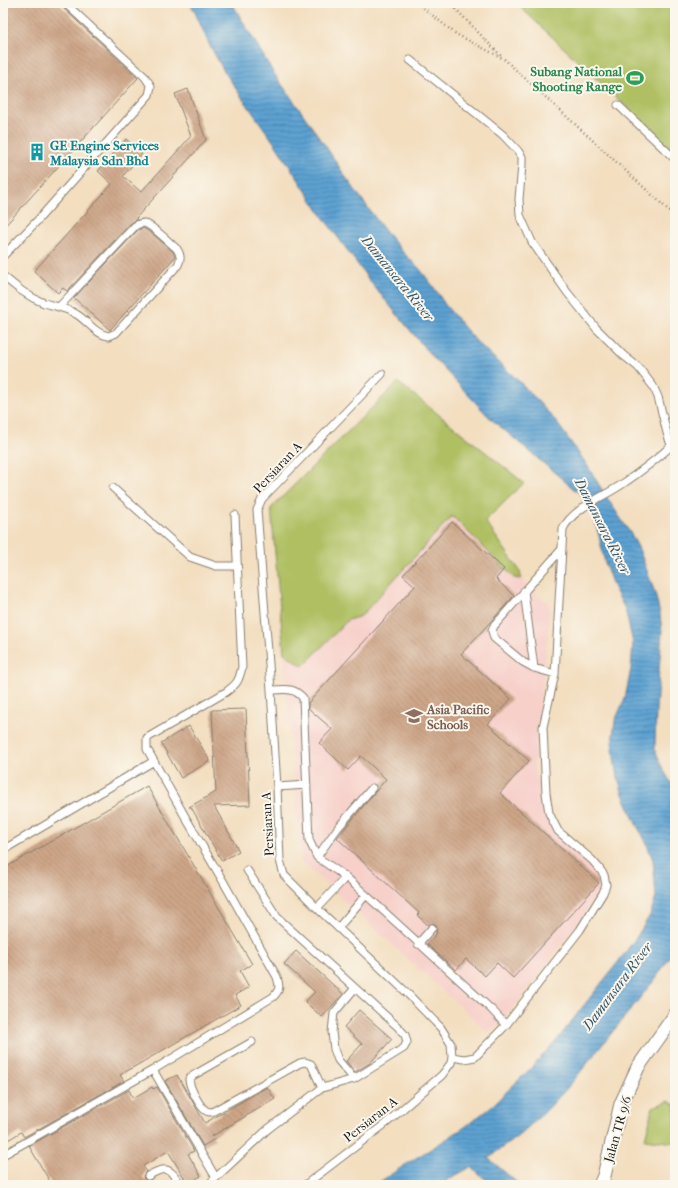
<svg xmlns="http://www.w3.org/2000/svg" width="678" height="1188" font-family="'IM FELL French Canon',serif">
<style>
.built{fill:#f7d0ca}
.green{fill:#afbf62;stroke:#666e3f}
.water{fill:url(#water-rules);stroke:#3c5f77}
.building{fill:url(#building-back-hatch)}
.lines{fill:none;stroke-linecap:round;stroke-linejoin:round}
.lane-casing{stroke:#887d6e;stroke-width:9}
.street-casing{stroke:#887d6e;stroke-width:15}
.path{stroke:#887d6e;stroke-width:2.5;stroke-dasharray:1 3;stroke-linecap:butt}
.lane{stroke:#fff;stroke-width:7}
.street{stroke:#fff;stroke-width:13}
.labels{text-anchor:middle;stroke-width:4;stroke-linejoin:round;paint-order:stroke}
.leisure-label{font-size:13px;font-weight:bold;fill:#27864d;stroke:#fbf7ec;text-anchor:end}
.culture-label{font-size:13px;font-weight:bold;fill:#0d838f;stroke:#fbf7ec;text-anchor:start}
.street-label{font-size:13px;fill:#1c1c1c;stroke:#fbf7ec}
.education-label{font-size:13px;font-weight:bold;fill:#785e54;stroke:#fbf7ec;text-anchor:start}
.water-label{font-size:14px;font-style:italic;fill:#39586e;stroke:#fbf7ec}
</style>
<defs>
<pattern id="water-rules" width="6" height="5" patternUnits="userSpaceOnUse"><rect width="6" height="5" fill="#5da2d2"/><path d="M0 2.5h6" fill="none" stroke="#4c83aa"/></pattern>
<pattern id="building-back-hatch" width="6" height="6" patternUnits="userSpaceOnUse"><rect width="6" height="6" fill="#cda588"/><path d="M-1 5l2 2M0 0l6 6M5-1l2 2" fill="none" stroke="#af8d75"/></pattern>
</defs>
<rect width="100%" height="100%" fill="#fbf7ec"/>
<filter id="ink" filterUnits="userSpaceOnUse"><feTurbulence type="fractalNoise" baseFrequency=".025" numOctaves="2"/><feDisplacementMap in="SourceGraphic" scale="8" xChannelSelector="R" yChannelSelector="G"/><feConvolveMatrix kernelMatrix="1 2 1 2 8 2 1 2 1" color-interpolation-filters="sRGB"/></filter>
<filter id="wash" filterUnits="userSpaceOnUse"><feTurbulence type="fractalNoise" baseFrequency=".012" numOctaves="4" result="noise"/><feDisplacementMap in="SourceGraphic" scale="16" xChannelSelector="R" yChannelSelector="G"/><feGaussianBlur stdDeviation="0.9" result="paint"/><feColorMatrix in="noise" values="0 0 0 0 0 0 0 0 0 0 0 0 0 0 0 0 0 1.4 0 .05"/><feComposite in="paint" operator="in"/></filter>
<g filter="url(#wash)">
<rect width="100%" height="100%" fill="#f3dec0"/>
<path class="built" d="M398 382 524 483 485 521 520 571 521 579 551 606 537 732 534 768 546 812 554 832 596 871 604 887 522 998 489 1033 301 861 271 508Z"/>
<path class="green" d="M516 3H675V153Z
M398 382 524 483 485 521 520 571 521 577 520 579 514 578 452 516 361 616 348 620 303 666 284 653 271 508Z
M669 1101 675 1105V1143L645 1139 653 1107Z"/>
<path class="water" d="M189 3H232L273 72 327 148 345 176 382 227 401 250 419 268 433 286 446 306 476 341 525 387 555 420 585 462 611 504 631 534 639 549 655 593 660 614 662 632 656 709 655 749 661 765 675 790V947L669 958 656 978 569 1086 546 1111 517 1137 488 1158 520 1185H492L471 1167 451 1178 441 1185H375L411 1161 434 1147 465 1127 493 1105 532 1067 557 1040 581 1009 622 957 638 935 650 915 656 897 653 860 645 840 636 824 622 792 615 766 612 743 615 721 625 698 631 669 633 643 625 609 613 586 605 563 599 536 593 514 581 495 490 418 428 352 372 284 323 217 275 144 241 96 224 71 209 44 194 10Z"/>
<g id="blocks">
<path class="building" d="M3 3H59L62 7 138 78 3 228Z
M188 89 206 140 136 218 137 219 131 223 67 291 63 288 58 293 34 271 112 184 98 171 126 139 142 154 123 176 141 192 191 136 175 94Z
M143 228 153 234 173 252 175 257 110 330 74 298 138 230Z
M452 522 504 569 496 579 514 596 461 654 511 699 488 724 529 761 500 793 599 883 513 978 497 963 485 976 466 959 456 970 427 944 437 933 436 931 437 929 436 925 433 923 428 925 417 915 419 913 337 838 386 779 361 756 348 770 319 743 332 729 308 708V703L415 586 403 575Z
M246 709 250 805 214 806 239 851 222 861 191 807H189L216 792 212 710Z
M189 726 210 761 181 778 161 743Z
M147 786 252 964 240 971 249 987 235 995 241 1005 120 1075 124 1081 24 1137 21 1132 3 1143V869Z
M296 951 343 994 322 1017 305 1002 315 992 284 964Z
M359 1010 392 1039 370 1063 355 1072 346 1061 362 1044 344 1027Z
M177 1075 205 1123 267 1087 275 1099 212 1136 215 1139 203 1146 165 1081Z
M152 1087 153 1089 157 1087 194 1151 188 1154 201 1176 188 1184 168 1151 143 1166 146 1171 143 1176 144 1179 148 1181 151 1180 154 1185H52L29 1146 129 1090 133 1098Z"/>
</g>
</g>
<g filter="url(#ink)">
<use href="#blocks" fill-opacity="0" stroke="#887d6e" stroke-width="1"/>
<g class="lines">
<g class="lane-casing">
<path id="lane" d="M410 60 503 135 518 151 522 157V165L519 199 520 215 532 242 567 292 596 328 623 355 638 367 653 386 658 397 667 433 671 445
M618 105 675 159
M3 256 37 221 149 95 151 86 145 77 65 3
M3 276C16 287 28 297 44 303 55 306 67 308 76 314 87 320 96 335 109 336L116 333 178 265C181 259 181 255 177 249 171 244 151 224 144 223 140 223 138 224 135 226L59 307
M113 488 190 557 216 566H237
M524 591 534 668
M555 674 534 668 523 662 494 638 492 631 494 626 561 550
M271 690C284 690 293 686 303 698L309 840 317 857 346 877 366 895 492 1010 506 1025
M277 787 307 785
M3 850 154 761
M317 857 337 829 372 788
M317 908 346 877
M338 928 366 895
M418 944 432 928
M252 1042 194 1075 189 1079C189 1086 198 1103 203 1108 205 1111 208 1112 212 1112L300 1063 305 1062 311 1064 322 1088
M452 1057 464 1059 475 1057 506 1025 580 930 603 893 606 885 604 875 599 868 592 860 558 831 549 813 546 793 543 727 555 674 563 529C572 509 603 497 621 485 640 472 659 458 675 442
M153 1070 216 1178
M354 1079 338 1060 334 1049 332 1032 334 1013 355 988
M3 1155 153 1070 273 997C280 990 280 987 277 977L223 881 187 820 147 749V738L226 692C237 684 239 681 242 667L235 515
M148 1176C166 1165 170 1168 181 1185
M208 1185 268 1129 322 1088 354 1079 404 1048 407 1042 405 1035 398 1027 277 917 247 870
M305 1185 385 1124 442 1075 451 1063 452 1057 451 1044 441 1028 405 991 317 908 284 875 280 860 277 787 271 690 257 510 262 499 382 374"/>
</g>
<g class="street-casing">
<path id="street" d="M600 1185 604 1176 621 1104 638 1067 675 1015"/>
</g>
<path class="path" d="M417 3 456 34 504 59 675 216
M450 3 502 57"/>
<use href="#lane" class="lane"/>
<use href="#street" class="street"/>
</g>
</g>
<defs>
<g id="stadium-bare" transform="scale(1.38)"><path d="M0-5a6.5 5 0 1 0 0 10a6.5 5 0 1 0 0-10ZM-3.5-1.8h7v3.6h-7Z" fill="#2e9e5b" stroke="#fbf7ec" stroke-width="2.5" paint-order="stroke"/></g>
<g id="building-bare" transform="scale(1.38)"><path d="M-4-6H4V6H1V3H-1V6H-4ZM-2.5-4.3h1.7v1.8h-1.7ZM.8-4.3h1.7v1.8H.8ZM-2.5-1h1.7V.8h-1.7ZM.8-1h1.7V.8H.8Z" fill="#0f9aa8" stroke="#fbf7ec" stroke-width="2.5" paint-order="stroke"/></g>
<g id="school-bare" transform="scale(1.38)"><path d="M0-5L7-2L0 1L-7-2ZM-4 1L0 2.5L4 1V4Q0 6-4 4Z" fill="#8d6e63" stroke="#fbf7ec" stroke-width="2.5" paint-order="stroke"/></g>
</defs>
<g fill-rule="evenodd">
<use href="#stadium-bare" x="635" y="78"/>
<use href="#building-bare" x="37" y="152"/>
<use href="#school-bare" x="414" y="716"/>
</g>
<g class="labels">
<g class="leisure-label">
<text x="622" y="76">Subang National<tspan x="622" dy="15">Shooting Range</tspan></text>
</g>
<g class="culture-label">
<text x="50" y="150">GE Engine Services<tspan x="50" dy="15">Malaysia Sdn Bhd</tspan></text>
</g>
<g class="street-label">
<text transform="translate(277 467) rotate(-47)" y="5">Persiaran A</text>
<text transform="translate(267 824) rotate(-93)" y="5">Persiaran A</text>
<text transform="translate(370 1119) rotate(-38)" y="5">Persiaran A</text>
<text transform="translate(617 1129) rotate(-74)" y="5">Jalan TR 9/6</text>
</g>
<g class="education-label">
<text x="427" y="714">Asia Pacific<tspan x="427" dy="15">Schools</tspan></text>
</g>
<g class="water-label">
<text transform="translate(398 278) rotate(51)" y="5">Damansara River</text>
<text transform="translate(603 526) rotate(63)" y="5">Damansara River</text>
<text transform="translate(617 986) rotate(-53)" y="5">Damansara River</text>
</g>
</g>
<rect width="678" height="1188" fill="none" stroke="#fbf7ec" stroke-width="16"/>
</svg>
